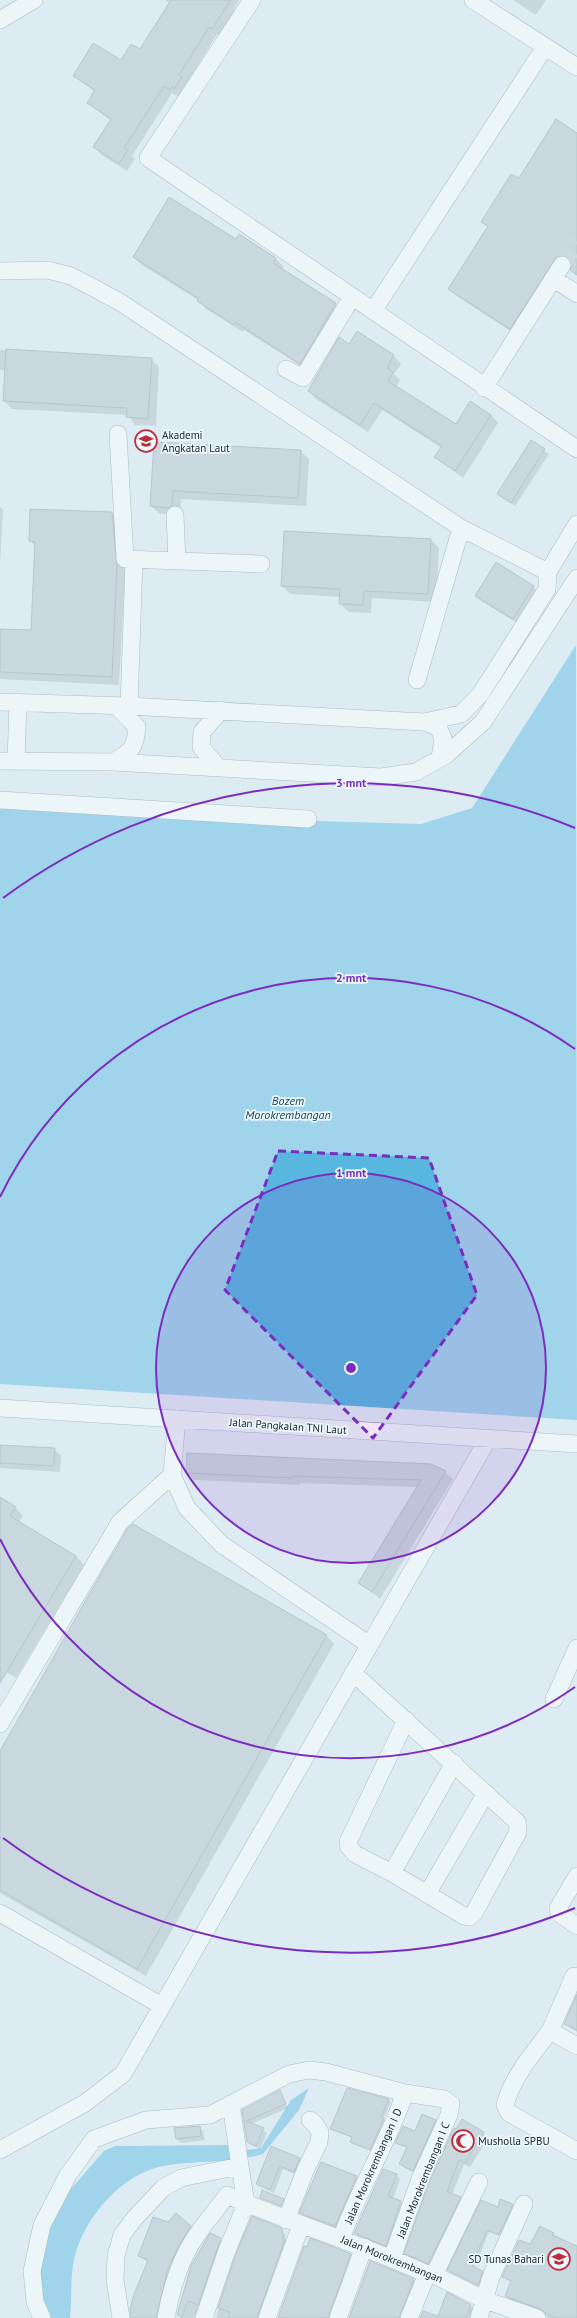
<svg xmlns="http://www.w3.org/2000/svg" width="577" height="2318" font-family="'PT Sans',sans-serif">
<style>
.water{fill:#57b7df}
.shadow{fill:#0003}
.building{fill:#afbec5;stroke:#8a989f}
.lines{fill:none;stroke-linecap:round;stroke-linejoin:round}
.minor-tunnel{stroke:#b7c5cb;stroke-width:17;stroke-dasharray:17 8;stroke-linecap:butt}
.minor-casing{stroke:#738187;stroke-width:18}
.minor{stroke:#fff;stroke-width:17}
.marked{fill:none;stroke:#7b2cbf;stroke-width:3;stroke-dasharray:8 5;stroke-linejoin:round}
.ring{fill:none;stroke:#7b2cbf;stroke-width:2}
.labels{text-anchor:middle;stroke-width:3.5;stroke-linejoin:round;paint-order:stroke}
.poi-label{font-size:11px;fill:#21272a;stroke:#ecf9ff;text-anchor:start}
.street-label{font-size:11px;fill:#21272a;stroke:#ecf9ff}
.water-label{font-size:12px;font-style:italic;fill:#123d4e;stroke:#ecf9ff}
.centre{fill:#7b2cbf;stroke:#ecf9ff;stroke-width:2}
.ring-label{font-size:12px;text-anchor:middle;font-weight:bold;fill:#7b2cbf;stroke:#ecf9ff;stroke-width:3.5;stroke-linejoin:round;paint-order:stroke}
</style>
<rect width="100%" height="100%" fill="#ddecf3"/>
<path class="water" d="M576 645 577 1420 0 1384V803L316 821 421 824 472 808Z
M309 2088 299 2110 263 2154C232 2164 201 2160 169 2165 123 2171 84 2217 74 2260 70 2278 72 2300 70 2318H51L42 2304 38 2282 49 2214 104 2151 115 2146 230 2145 248 2150 261 2148 291 2100Z"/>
<path class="shadow" d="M165 0H239L234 9 236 11 220 36 217 34 187 83 189 85 182 96 180 94 178 96 172 93 132 156 135 159 127 171 102 155 94 147 111 121 88 103 95 92 74 76 121 61 140 51 170 4Z
M513 0H546L536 15Z
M577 134V276L572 270 573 265 565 264 518 336 458 297 449 289 488 228 482 222 519 180Z
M236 241 276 259 284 267 282 270 336 304 344 313 309 371 244 330 243 332 206 309 198 300 142 265 134 257Z
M357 332 394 356 401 364 394 374 400 380 396 387 456 425 491 415 498 423 463 478 436 457 442 448 382 410 368 432 316 399 309 391 349 345Z
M0 350 151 359 159 367 156 426 135 425 128 415 12 409 4 401 6 370H0Z
M531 441 549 454 515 506 498 494Z
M155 443 300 451 309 459 306 506 181 499 180 514H160L151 506Z
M0 507 3 510 0 563Z
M112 513 120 522 125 574 119 685 0 679V630L32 631 36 547 30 541Z
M285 532 431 540 439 548 436 602 372 598 371 613 349 612 340 604 341 597 291 594 282 586Z
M533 587 539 593 520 625 483 602 476 596Z
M0 1446 54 1449 61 1456 60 1472 0 1468Z
M445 1472 453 1479 380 1599 360 1583 418 1487 300 1483V1485L194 1480 187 1473Z
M0 1498 15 1507 23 1516 19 1522 76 1556 84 1565 16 1678 0 1668Z
M326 1635 334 1644 146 1976 0 1893V1753Z
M577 1997V2032L565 2023Z
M279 2091 288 2108 251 2124 267 2133 260 2149 251 2145 248 2141 243 2110Z
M388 2100 391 2102 383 2119 386 2121 372 2151 354 2144 352 2142 353 2138 332 2129Z
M435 2121 438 2124 415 2173 403 2167 400 2164 408 2148 397 2142Z
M199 2127 203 2131 205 2140 181 2143 177 2139Z
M483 2133 488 2138 470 2167 464 2164 452 2195 465 2202 433 2268 410 2258 405 2253 430 2183Z
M271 2147 300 2159 303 2162 297 2175 283 2169 274 2193 257 2184Z
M321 2163 357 2177 360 2181 339 2229 304 2216 301 2213Z
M396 2175 400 2179 393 2199 405 2206 390 2249 359 2237 355 2233Z
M261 2198 283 2199 285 2201 283 2207Z
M513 2204 515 2207 502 2236 489 2232 474 2269 485 2274 480 2287 451 2273 449 2270 498 2208Z
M168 2223 190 2227 194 2230 160 2318H131V2310L148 2262 139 2256Z
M281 2230 285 2234 286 2242 261 2318H216L236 2257Z
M553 2234 577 2249V2318H547L546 2313 510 2300 506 2296 511 2282 503 2277 531 2246Z
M211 2235 224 2242 198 2318H181L178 2315Z
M350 2254 354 2258 332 2318H279Z
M413 2280 417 2284 403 2318H350Z
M447 2294 475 2309 471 2318H420L438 2317Z"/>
<path class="building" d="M171 0H231L212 29 209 27 179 75 182 77 174 89 172 87 170 90 164 86 124 148 128 150 119 164 93 147 111 119 87 103 95 90 73 76 93 43 121 60 131 44 140 49Z
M556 119 577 133V275L570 270 572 265 568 257 557 256 510 329 448 289 488 226 481 222 511 174 519 178Z
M169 197 236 239 239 234 276 258 273 263 336 303 300 364 235 322 234 325 197 301 198 298 133 257Z
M357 331 394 355 387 368 393 372 388 381 456 424 470 401 491 415 455 471 434 457 442 446 374 403 360 425 308 391 339 337 349 344Z
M6 349 152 358 148 419 126 417 127 408 3 401Z
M531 440 545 449 511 503 497 494Z
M154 442 301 450 298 498 173 491 172 506 169 508 150 506Z
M30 509 112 512 117 565 112 677 0 672V629L31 630 35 542 29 541Z
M284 531 431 539 428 594 364 591 363 605 339 604 340 589 281 586Z
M496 562 534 586 513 619 475 596Z
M0 1445 55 1448 54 1466 0 1463Z
M187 1453 431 1464 446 1471 372 1592 358 1583 421 1480 293 1476V1478L186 1473Z
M0 1497 16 1507 10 1516 76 1556 0 1683Z
M133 1524 327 1635 137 1969 0 1890V1751L102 1572 128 1528Z
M577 1994V2030L564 2024Z
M347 2088 389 2099 381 2117 384 2118 370 2150 350 2142 352 2137 330 2129Z
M280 2090 286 2104 246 2121 264 2128 256 2146 247 2142 242 2110Z
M422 2114 436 2120 413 2171 399 2164 407 2147 395 2143 403 2126 415 2131Z
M462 2119 484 2132 465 2163 459 2160 447 2192 461 2197 428 2264 404 2253 429 2183 454 2128 456 2129Z
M200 2126 201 2136 176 2139 174 2128Z
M271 2146 300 2158 294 2172 280 2166 270 2190 256 2184Z
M321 2162 357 2176 335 2226 299 2213Z
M383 2169 397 2174 388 2196 401 2201 386 2246 354 2233Z
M262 2190 284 2199 281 2206 260 2198Z
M500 2199 513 2204 499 2235 487 2230 472 2266 483 2271 478 2285 447 2270 481 2200 498 2207Z
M176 2213 191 2226 178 2247 168 2269 156 2318H131L130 2310 133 2297 148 2260 138 2256 153 2217 168 2222Z
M252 2216 279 2227 282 2229 283 2238 285 2239 257 2318H228L230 2312 218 2308 235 2256Z
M540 2226 554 2233 552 2235 577 2246V2318H555L546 2314 540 2309 505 2296 511 2281 502 2277 519 2240 530 2244Z
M210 2233 221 2238 198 2305 188 2301 182 2317 177 2315 191 2266Z
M310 2238 351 2254 328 2318H278L304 2246 307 2247Z
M370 2261 414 2279 399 2318H349Z
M447 2292 471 2305 466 2318H420L423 2311 438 2316Z"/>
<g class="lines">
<path class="minor-tunnel" d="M562 265 577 242"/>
<g class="minor-casing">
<path id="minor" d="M252 0 148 158 577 449
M473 0 577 67
M0 20 34 0
M0 271 48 270 71 276 120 302 461 528 548 572
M554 279 577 294
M373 311 545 47
M286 369 303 378 352 297
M484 388 562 265
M118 434 125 559 261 564
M175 515 177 561
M417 680 461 528
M0 702 129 706 424 722 461 714 480 695 547 589 548 572 577 524
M129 706 134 561
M424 722 438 727 443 738 440 758
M0 761 113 762 381 777 416 772 446 755 483 722 577 578
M16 761 18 702
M113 762C131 752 136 747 137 727L116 706
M217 766 201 747 202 732 221 710
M0 800 308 819
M0 1408 577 1444
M177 1419 172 1475 187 1508 221 1544 368 1644
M353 1673 517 1822 518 1832 474 1913 469 1917 464 1916 392 1873 355 1854 349 1847 348 1842 406 1720
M554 1699 577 1648
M0 1724 120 1522 172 1475
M392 1873 454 1763
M577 1876 558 1908 559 1913 577 1926
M427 1894 486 1793
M0 1913 162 2006
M574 1976 550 2031 577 2046
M550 2031C533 2053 512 2078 505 2105L509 2113 577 2151
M231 2104 240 2166
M0 2150 85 2103 123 2074 488 1439
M286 2220 305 2171 319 2142 320 2132 315 2124 310 2120
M341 2239C359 2188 388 2143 405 2093
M434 2275 479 2182
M42 2318 35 2302 32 2271 42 2225 68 2175 94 2139 146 2120 210 2115 289 2074 309 2070 326 2072 405 2093 444 2099 451 2104 449 2115 420 2179 392 2258
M121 2318 115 2280 116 2256 122 2235 134 2219 163 2188 181 2178 240 2166 246 2204
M166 2318C171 2289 181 2256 199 2232 208 2219 218 2208 227 2195 293 2224 362 2244 427 2274L434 2275 485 2300 537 2318
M204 2318 226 2253 246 2204
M267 2318 301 2225
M338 2318 364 2247
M409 2318 427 2274
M479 2318 491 2277 524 2204"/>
</g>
<use href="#minor" class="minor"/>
</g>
<path d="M0 0H577V2318H0ZM278 1151 429 1158 477 1295 373 1438 225 1290Z" fill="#ddecf3" fill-opacity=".55" fill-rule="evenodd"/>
<path class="marked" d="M278 1151 429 1158 477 1295 373 1438 225 1290Z"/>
<circle cx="351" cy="1368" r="195" fill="#7b2cbf" fill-opacity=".12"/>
<g class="ring">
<circle cx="351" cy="1368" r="195"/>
<path d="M575 1687A390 390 0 0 1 0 1539M0 1197A390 390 0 0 1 575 1049"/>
<path d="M575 1908A585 585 0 0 1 3 1838M3 898A585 585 0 0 1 575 828"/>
</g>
<defs>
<g id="university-ring" transform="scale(1.15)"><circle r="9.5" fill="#ecf9ff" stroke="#bd2d3a" stroke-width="1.5"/><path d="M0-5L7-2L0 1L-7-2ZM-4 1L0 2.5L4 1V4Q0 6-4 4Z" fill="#bd2d3a"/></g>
<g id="mosque-ring" transform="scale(1.15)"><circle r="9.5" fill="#ecf9ff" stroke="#bd2d3a" stroke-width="1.5"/><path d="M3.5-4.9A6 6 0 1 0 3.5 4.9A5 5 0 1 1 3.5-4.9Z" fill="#bd2d3a"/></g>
<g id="school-ring" transform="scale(1.15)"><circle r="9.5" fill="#ecf9ff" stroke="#bd2d3a" stroke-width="1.5"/><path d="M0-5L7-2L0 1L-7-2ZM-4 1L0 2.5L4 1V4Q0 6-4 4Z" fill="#bd2d3a"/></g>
</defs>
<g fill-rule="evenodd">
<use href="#university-ring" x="146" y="441"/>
<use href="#mosque-ring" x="463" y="2141"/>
<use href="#school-ring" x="559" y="2259"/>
</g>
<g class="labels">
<g class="poi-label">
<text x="162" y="439">Akademi<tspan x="162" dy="13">Angkatan Laut</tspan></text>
<text x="478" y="2145">Musholla SPBU</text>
<text x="544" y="2263" text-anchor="end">SD Tunas Bahari</text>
</g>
<g class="street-label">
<text transform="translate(288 1426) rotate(4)" y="4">Jalan Pangkalan TNI Laut</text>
<text transform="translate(373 2166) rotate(-66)" y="4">Jalan Morokrembangan I D</text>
<text transform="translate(423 2180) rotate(-68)" y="4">Jalan Morokrembangan I C</text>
<text transform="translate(392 2259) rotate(22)" y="4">Jalan Morokrembangan</text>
</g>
<g class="water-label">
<text x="288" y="1105">Bozem<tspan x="288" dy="14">Morokrembangan</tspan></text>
</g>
</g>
<circle cx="351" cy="1368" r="6" class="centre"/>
<g class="ring-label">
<text x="351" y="787">3 mnt</text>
<text x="351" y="982">2 mnt</text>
<text x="351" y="1177">1 mnt</text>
</g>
</svg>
